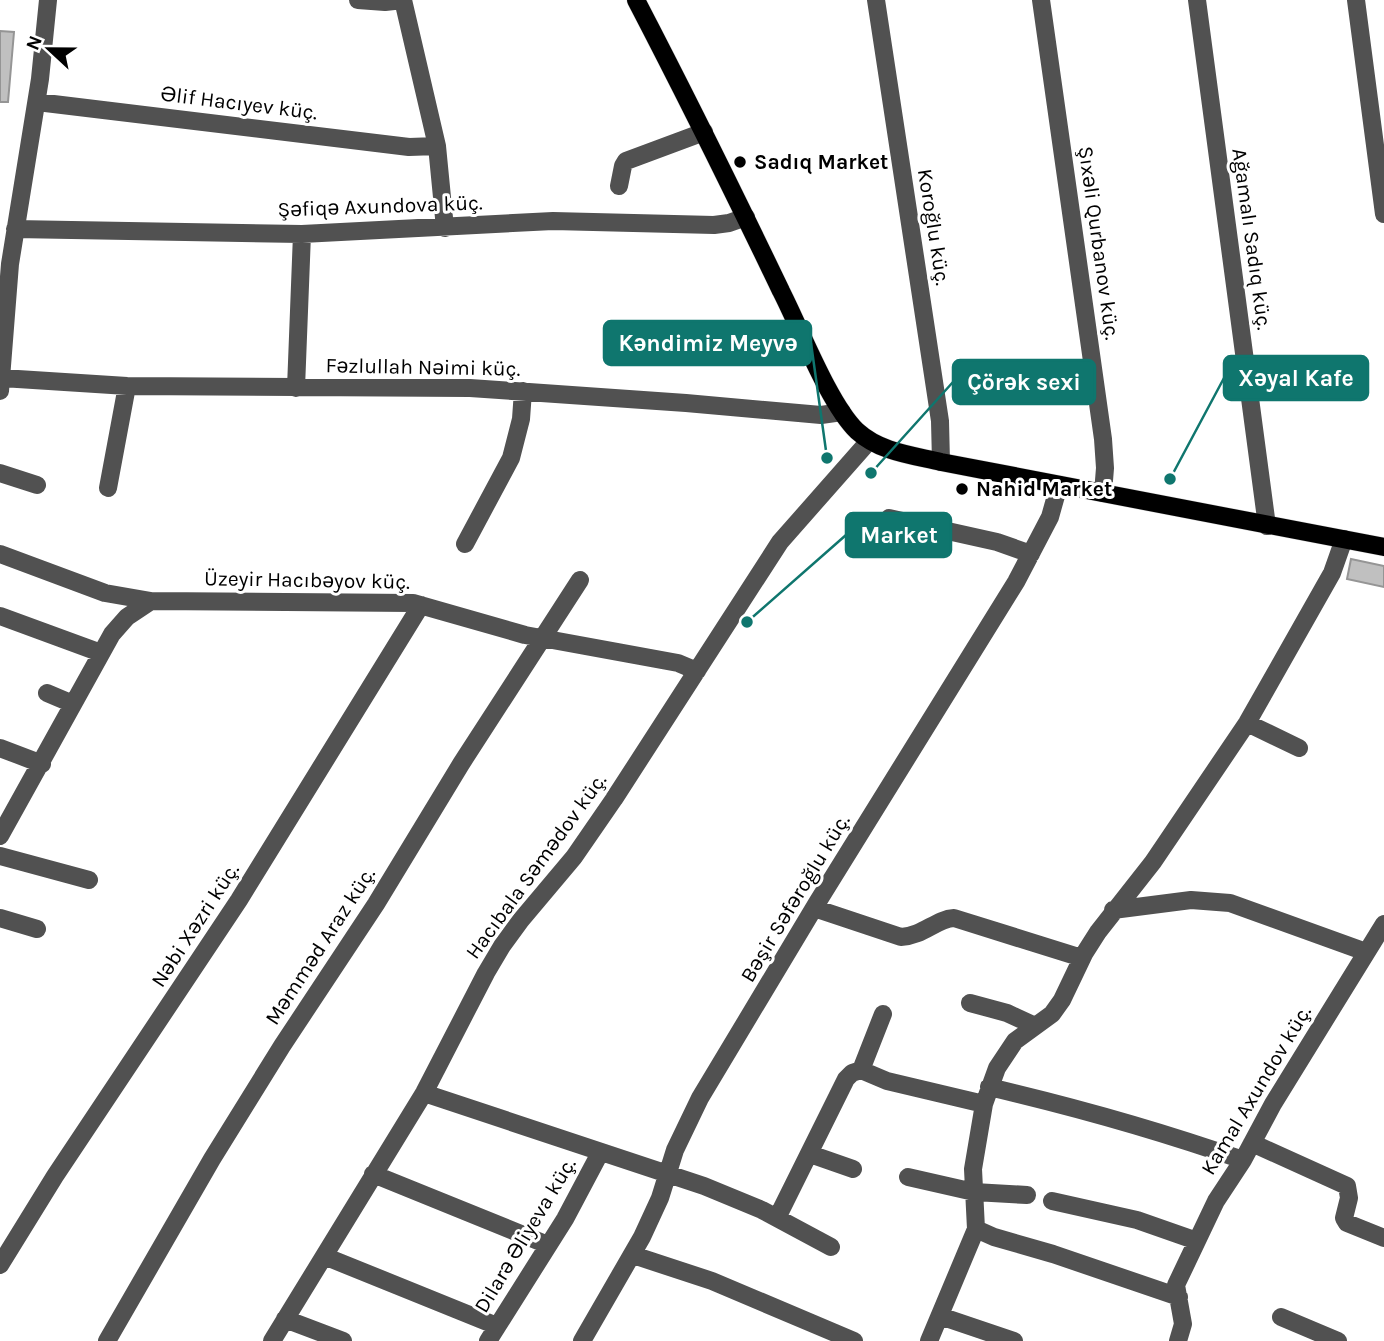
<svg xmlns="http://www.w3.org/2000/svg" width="1384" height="1341" font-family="Karla,sans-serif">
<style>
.building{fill:#c0c0c0;stroke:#959595;stroke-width:2}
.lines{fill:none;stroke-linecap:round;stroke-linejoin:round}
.major-casing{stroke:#dbdbdb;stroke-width:19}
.minor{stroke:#515151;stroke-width:18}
.major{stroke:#000;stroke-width:18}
.poi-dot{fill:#000;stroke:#fff;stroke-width:2.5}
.labels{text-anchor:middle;stroke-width:6;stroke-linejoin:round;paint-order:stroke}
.street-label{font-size:21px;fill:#000;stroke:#fff}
.poi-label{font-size:21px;font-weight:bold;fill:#000;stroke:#fff;text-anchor:start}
.leader{fill:none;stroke:#0f766e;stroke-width:2.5}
.callout-dot{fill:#0f766e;stroke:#fff;stroke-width:2.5}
.callout{fill:#0f766e;stroke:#0f766e;stroke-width:2.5}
.callout-label{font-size:23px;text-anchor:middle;font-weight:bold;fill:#fff}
</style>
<rect width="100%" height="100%" fill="#fff"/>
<path class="building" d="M0 31 14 32 8 102H0Z
M1351 559 1384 566V587L1347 579Z"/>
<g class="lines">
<g class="major-casing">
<path id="major" d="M636 0C686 96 734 193 781 291 800 328 829 404 857 431 880 452 911 455 941 462L1384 547"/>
</g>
<path class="minor" d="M358 0 385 2 403 0
M403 0 437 146 445 228
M876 0 940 421 941 462
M1041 0 1103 439 1105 468 1103 493
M1197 0 1267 526
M1356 0 1384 214
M37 102 409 147 437 146
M619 186 623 166 626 161 704 132
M15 229 302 234 553 221 714 225 729 223 746 217
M2 378 127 386 470 388 686 403 821 415 842 412
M296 388 302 234
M0 391 10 264 40 79 48 0
M0 473 37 485
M108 488 127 386
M889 518 997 542 1031 554
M465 544 511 458 521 419 523 391
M0 554 105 593 151 601 413 603 525 635 678 663 697 671
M0 616 101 653
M47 693 73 704
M1247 723 1299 748
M0 748 42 764
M0 836 112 634 127 617 151 601
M0 856 89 880
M814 908 901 937C923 936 936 919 954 918L1082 958
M1113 910 1191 900 1230 903 1366 952
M0 918 37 929
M970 1003 1007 1013 1035 1026
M861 1070 883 1014
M989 1087C1075 1107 1160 1131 1243 1160
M424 1093 704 1186 762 1210 831 1247
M1252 1143 1347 1186 1349 1198 1344 1218 1347 1223 1384 1238
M810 1154 853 1169
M373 1174 548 1245
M908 1177 974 1192 1027 1195
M1052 1201 1137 1220 1197 1241
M777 1218 846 1079 852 1073 861 1070 887 1081 984 1104
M976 1229 994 1237 1053 1254 1179 1297
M633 1255 712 1281 854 1341
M324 1256 497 1326
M0 1265 55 1176 239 900 421 605
M940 1316 1014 1341
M1281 1317 1338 1341
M285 1319 343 1341
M107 1341 212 1159 282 1046 376 904 461 764 580 580
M272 1341 424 1093 486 973 502 946 521 920 574 857 614 799 780 542 869 441
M488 1341 565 1219 600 1153
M582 1341 642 1237 660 1198 675 1150 700 1098 817 903 1016 582 1050 517 1059 485
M929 1341 976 1229 973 1169 984 1104 997 1068 1015 1041 1052 1014 1062 1000 1084 954 1098 932 1153 862 1247 723 1332 573 1344 539
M1178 1341 1183 1324 1176 1285 1216 1201 1243 1160 1273 1104 1384 924"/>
<use href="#major" class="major"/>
</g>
<g class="poi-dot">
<circle cx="740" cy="162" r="7"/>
<circle cx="962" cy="489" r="7"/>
</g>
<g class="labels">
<g class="street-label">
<text transform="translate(239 103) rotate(7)" y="7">Əlif Hacıyev küç.</text>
<text transform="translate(380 206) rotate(-2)" y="7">Şəfiqə Axundova küç.</text>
<text transform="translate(934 227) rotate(81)" y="7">Koroğlu küç.</text>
<text transform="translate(1252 239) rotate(82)" y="7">Ağamalı Sadıq küç.</text>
<text transform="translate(1099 243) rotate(82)" y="7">Şıxəli Qurbanov küç.</text>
<text transform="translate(423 367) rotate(1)" y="7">Fəzlullah Nəimi küç.</text>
<text transform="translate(307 580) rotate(1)" y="7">Üzeyir Hacıbəyov küç.</text>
<text transform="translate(536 866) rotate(-54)" y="7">Hacıbala Səmədov küç.</text>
<text transform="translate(795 898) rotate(-59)" y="7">Bəşir Səfəroğlu küç.</text>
<text transform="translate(195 925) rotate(-57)" y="7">Nəbi Xəzri küç.</text>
<text transform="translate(320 946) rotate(-57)" y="7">Məmməd Araz küç.</text>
<text transform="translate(1256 1090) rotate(-59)" y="7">Kamal Axundov küç.</text>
<text transform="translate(525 1235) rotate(-59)" y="7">Dilarə Əliyeva küç.</text>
</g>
<g class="poi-label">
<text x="754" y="169">Sadıq Market</text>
<text x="976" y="496">Nahid Market</text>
</g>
</g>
<path class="leader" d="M827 458L811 343M1170 479L1224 378M871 473L953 382M747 622L846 535"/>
<g class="callout-dot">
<circle cx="827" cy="458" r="7"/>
<circle cx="1170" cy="479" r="7"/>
<circle cx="871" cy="473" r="7"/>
<circle cx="747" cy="622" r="7"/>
</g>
<g class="callout">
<rect x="604" y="321" width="207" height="44" rx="7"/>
<rect x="1224" y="356" width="144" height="44" rx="7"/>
<rect x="953" y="360" width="142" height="44" rx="7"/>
<rect x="846" y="513" width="105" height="44" rx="7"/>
</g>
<g class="callout-label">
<text x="708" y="351">Kəndimiz Meyvə</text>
<text x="1296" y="386">Xəyal Kafe</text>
<text x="1024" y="390">Çörək sexi</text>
<text x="899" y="543">Market</text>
</g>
<g transform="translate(49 49) rotate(292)" stroke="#ffffff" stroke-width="5" paint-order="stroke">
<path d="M0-5L12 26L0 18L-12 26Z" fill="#000000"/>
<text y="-10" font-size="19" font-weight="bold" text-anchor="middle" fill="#000000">N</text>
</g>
</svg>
